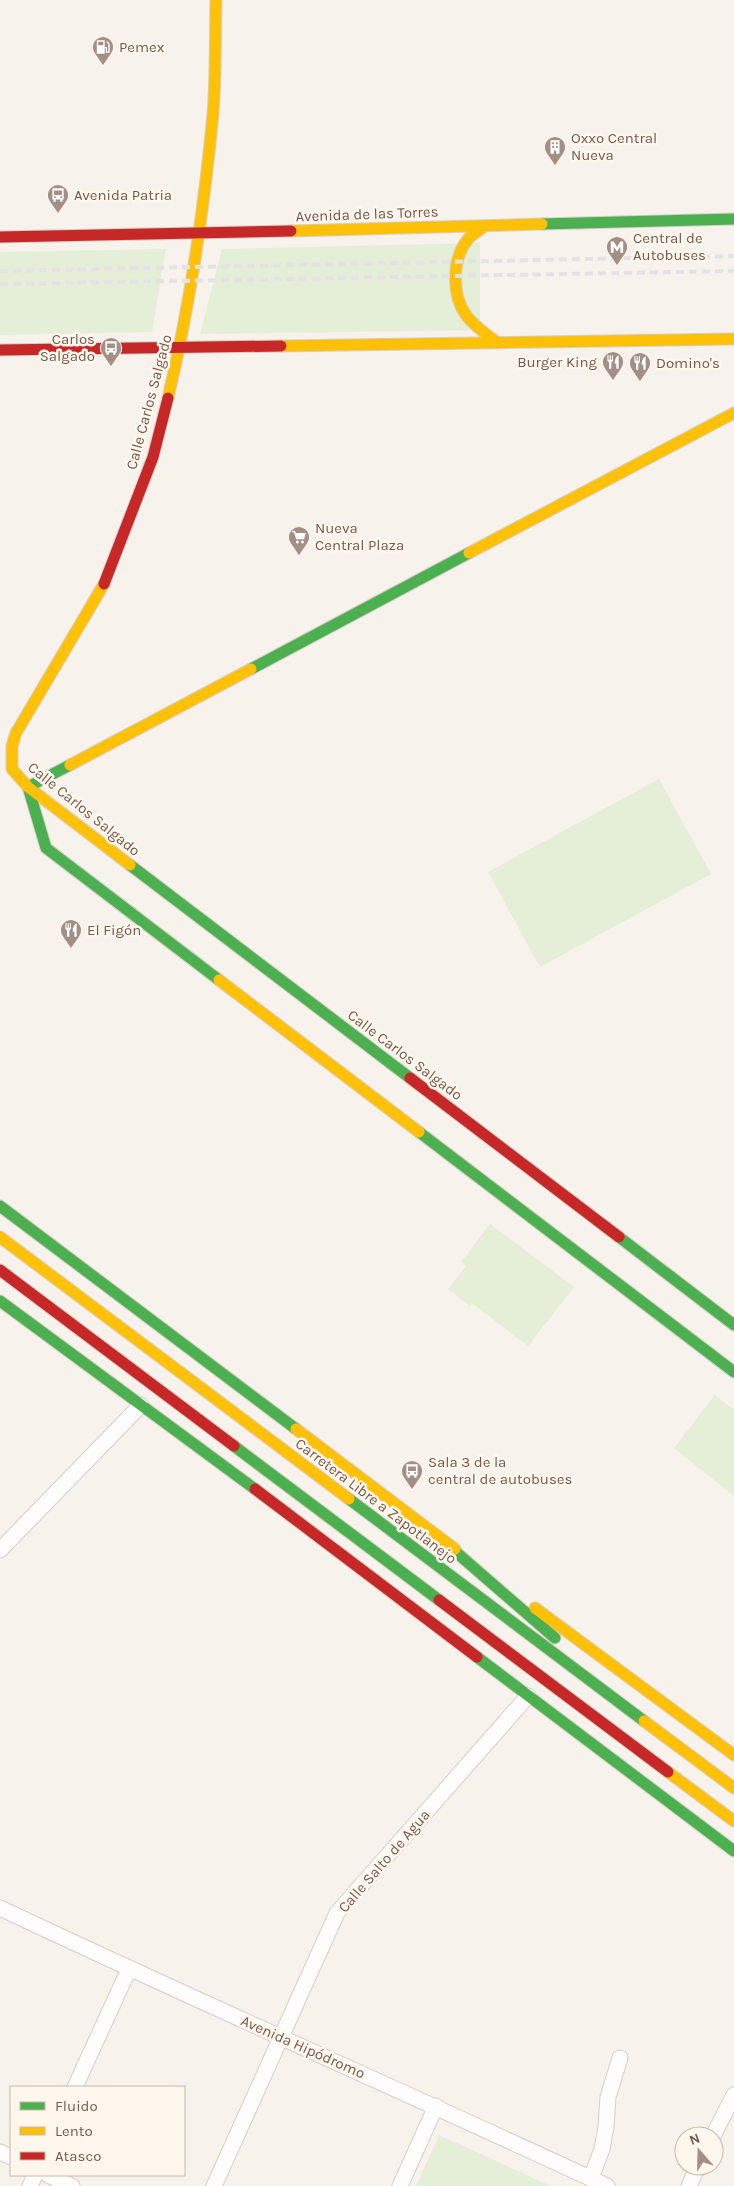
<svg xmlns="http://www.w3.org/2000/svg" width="734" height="2186" font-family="Karla,sans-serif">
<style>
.green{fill:#e5eed7}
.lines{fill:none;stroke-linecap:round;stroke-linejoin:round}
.street-casing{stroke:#d6cec8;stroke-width:17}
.fast-casing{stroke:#d7cec8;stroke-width:13}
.slow-casing{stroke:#d7cec8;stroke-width:13}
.jam-casing{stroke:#d7cec8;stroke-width:13}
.street{stroke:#fefdfc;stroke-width:15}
.fast{stroke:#4caf50;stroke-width:11}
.slow{stroke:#ffc107;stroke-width:11}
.jam{stroke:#c62828;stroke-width:11}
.rail{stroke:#e4e2e5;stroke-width:4;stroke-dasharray:8 5;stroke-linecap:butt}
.labels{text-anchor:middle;stroke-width:5;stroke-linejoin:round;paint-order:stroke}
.poi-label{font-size:15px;fill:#76594c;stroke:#fef7ee;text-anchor:start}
.street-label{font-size:15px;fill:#76594c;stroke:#fef7ee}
</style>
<rect width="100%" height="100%" fill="#f7f2ec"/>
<path class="green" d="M480 243V330L200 334 222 249Z
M166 249 152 332 0 335V252Z
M659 779 711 874 540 967 488 872Z
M490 1224 574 1287 528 1346 472 1303 470 1306 448 1289 466 1266 461 1262Z
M715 1395 734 1410V1496L674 1448Z
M439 2135 551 2186H416Z"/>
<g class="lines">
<g class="street-casing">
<path id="street" d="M0 1550 141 1405
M0 1908C201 2003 405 2092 607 2186
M75 2087 129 1969
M713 2136 734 2095
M0 2152 11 2157
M48 2175 72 2186
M591 2178 602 2149 606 2127 608 2097 620 2058
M30 2186 35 2175
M214 2186 337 1913 528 1696
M400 2186 436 2106
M689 2186 698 2166"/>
</g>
<g class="fast-casing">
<path id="fast" d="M542 224 734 219
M251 669 469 553
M70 765 28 787 46 848 219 980
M130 865 410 1078
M419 1132 734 1372
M0 1206 296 1429
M619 1237 734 1325
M0 1301 255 1489
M234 1446 439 1600
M349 1499 644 1721
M442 1540 555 1638
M477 1657 734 1851"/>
</g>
<g class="slow-casing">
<path id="slow" d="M485 226C480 230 474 233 469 238 452 257 451 294 466 315 474 326 487 335 498 343
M291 231 542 224
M281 346 734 339
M168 398C190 305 204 209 213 114 216 76 215 38 216 0
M469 553 734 413
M104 584 16 733 12 746V769L28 787 130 865
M70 765 251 669
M219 980 419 1132
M0 1237 349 1499
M296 1429 455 1549
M535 1608 734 1755
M644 1721 734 1788
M668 1772 734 1821"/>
</g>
<g class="jam-casing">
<path id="jam" d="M0 237 291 231
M0 350 281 346
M104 584 153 457 168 398
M410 1078 619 1237
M0 1270 234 1446
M255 1489 477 1657
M439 1600 668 1772"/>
</g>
<use href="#street" class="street"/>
<use href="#fast" class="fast"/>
<use href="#slow" class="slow"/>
<use href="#jam" class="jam"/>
<path class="rail" d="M0 271 734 256
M0 284 734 271"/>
</g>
<defs>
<g id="fuel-pin" transform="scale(1.125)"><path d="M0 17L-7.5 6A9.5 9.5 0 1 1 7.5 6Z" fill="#a38f84" stroke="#fef7ee"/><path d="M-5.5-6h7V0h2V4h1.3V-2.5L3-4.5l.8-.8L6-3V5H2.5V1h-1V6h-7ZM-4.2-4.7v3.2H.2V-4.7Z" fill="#fff"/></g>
<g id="building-pin" transform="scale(1.125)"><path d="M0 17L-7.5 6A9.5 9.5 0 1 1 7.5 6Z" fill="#a38f84" stroke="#fef7ee"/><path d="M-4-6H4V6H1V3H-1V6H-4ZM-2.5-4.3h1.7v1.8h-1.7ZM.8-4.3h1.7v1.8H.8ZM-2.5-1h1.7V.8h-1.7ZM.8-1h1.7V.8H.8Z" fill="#fff"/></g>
<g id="bus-pin" transform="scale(1.125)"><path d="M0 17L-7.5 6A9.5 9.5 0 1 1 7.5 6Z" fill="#a38f84" stroke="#fef7ee"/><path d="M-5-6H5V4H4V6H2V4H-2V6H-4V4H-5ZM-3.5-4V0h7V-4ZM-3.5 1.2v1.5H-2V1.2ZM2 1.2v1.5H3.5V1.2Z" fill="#fff"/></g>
<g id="metro-pin" transform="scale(1.125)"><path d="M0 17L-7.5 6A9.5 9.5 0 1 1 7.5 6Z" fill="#a38f84" stroke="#fef7ee"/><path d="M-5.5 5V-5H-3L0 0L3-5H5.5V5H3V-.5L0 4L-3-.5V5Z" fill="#fff"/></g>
<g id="restaurant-pin" transform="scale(1.125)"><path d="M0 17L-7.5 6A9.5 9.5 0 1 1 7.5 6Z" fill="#a38f84" stroke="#fef7ee"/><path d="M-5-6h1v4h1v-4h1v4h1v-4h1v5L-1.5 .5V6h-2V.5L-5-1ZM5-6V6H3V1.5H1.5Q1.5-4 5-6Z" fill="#fff"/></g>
<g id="supermarket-pin" transform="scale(1.125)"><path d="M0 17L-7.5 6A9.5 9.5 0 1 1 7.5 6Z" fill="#a38f84" stroke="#fef7ee"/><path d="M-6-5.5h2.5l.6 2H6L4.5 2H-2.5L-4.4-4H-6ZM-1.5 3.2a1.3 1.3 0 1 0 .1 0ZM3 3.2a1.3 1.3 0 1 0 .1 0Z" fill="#fff"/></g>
</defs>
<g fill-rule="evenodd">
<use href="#fuel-pin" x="103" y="47"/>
<use href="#building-pin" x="555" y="147"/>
<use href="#bus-pin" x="58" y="195"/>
<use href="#metro-pin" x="617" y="247"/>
<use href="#bus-pin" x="111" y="348"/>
<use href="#restaurant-pin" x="613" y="362"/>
<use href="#restaurant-pin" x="640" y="363"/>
<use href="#supermarket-pin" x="299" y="537"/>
<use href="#restaurant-pin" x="71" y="930"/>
<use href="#bus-pin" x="412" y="1471"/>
</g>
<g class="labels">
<g class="poi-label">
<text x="119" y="52">Pemex</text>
<text x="571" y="143">Oxxo Central<tspan x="571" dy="17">Nueva</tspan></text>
<text x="74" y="200">Avenida Patria</text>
<text x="633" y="243">Central de<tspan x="633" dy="17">Autobuses</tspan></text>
<text x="95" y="344" text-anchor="end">Carlos<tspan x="95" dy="17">Salgado</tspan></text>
<text x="597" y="367" text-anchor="end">Burger King</text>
<text x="656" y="368">Domino's</text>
<text x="315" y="533">Nueva<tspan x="315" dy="17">Central Plaza</tspan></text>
<text x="87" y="935">El Figón</text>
<text x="428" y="1467">Sala 3 de la<tspan x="428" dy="17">central de autobuses</tspan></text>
</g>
<g class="street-label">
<text transform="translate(367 214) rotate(-2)" y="5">Avenida de las Torres</text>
<text transform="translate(149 402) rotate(-75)" y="5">Calle Carlos Salgado</text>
<text transform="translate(84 809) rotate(39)" y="5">Calle Carlos Salgado</text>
<text transform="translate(405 1055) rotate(37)" y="5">Calle Carlos Salgado</text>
<text transform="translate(376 1501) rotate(37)" y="5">Carretera Libre a Zapotlanejo</text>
<text transform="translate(384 1861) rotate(-49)" y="5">Calle Salto de Agua</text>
<text transform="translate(303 2047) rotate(24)" y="5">Avenida Hipódromo</text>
</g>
</g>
<rect x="10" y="2086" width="175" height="90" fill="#fef7ee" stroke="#c8b8ad"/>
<rect x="20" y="2102" width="25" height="8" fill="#4caf50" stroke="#c8b8ad"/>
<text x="55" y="2111" font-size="15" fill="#76594c">Fluido</text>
<rect x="20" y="2127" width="25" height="8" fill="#ffc107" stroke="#c8b8ad"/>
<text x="55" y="2136" font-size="15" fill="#76594c">Lento</text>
<rect x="20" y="2152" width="25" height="8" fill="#c62828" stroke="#c8b8ad"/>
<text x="55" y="2161" font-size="15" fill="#76594c">Atasco</text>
<g transform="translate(699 2151) rotate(340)"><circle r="24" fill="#fef7ee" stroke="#c8b8ad"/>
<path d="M0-4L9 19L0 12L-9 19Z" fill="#a38f84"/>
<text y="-8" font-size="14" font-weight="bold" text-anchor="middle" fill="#76594c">N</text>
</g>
</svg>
